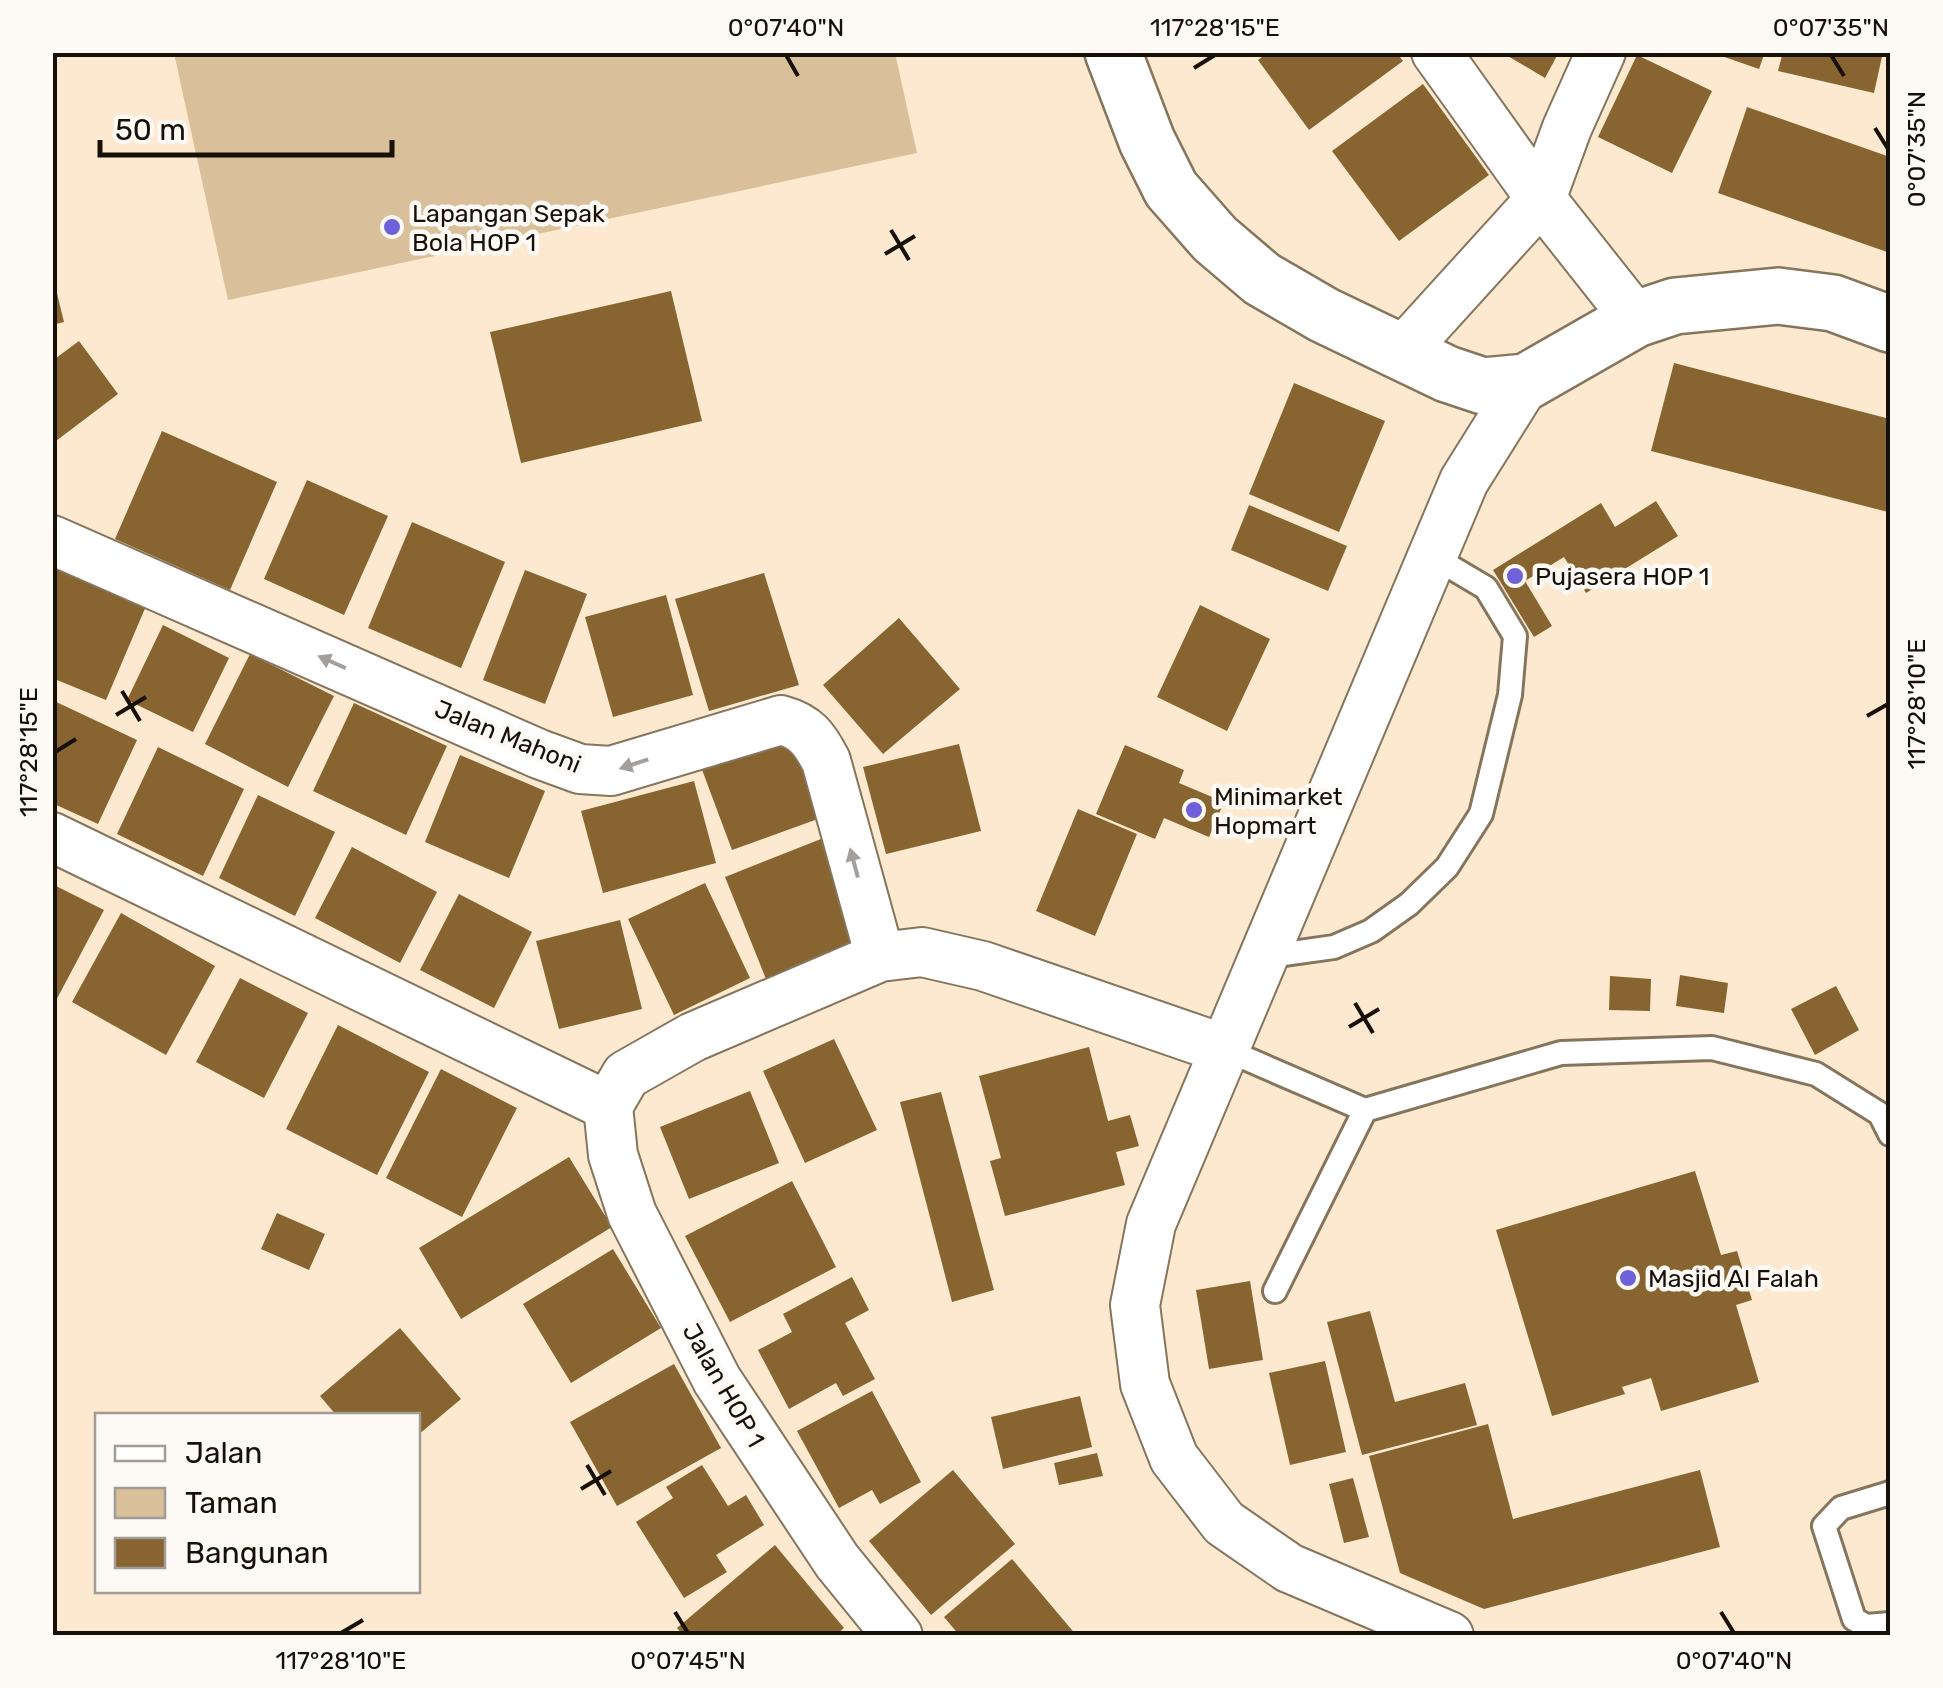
<svg xmlns="http://www.w3.org/2000/svg" width="1943" height="1688" font-family="Rubik,sans-serif">
<style>
.green{fill:#dabf9b}
.building{fill:#876430}
.lines{fill:none;stroke-linecap:round;stroke-linejoin:round}
.service-casing{stroke:#86755d;stroke-width:28}
.minor-casing{stroke:#86755d;stroke-width:52}
.tertiary-casing{stroke:#86755d;stroke-width:60}
.service{stroke:#fff;stroke-width:22}
.minor{stroke:#fff;stroke-width:48}
.tertiary{stroke:#fff;stroke-width:55}
.oneway{fill:#a29f9c}
.ticks{fill:none;stroke:#161007;stroke-width:4}
.poi-dot{fill:#7061db;stroke:#fdf9f4;stroke-width:4}
.labels{text-anchor:middle;stroke-width:9;stroke-linejoin:round;paint-order:stroke}
.poi-label{font-size:25px;fill:#161007;stroke:#fdf9f4;text-anchor:start}
.street-label{font-size:25px;fill:#161007;stroke:#fdf9f4}
.neatline{fill:none;stroke:#161007;stroke-width:4}
.ticks-label{font-size:25px;text-anchor:middle;fill:#161007}
</style>
<rect width="100%" height="100%" fill="#fce9cf"/>
<path class="green" d="M174 53H895L917 153 228 300Z"/>
<path class="building" d="M1269 52H1396L1403 61 1309 130 1258 60Z
M1501 52H1559L1545 78Z
M1710 52H1765L1759 69Z
M1783 52H1883L1874 93 1778 71Z
M1637 55 1712 91 1672 173 1598 137Z
M1423 84 1489 175 1399 241 1332 151Z
M1747 107 1890 157V253L1718 193Z
M52 273 64 322 52 325Z
M671 291 702 421 521 463 490 332Z
M79 341 118 394 52 444V361Z
M1674 363 1890 419 1888 512 1651 451Z
M1294 383 1385 421 1339 532 1249 494Z
M162 431 277 482 230 590 115 539Z
M307 480 388 516 344 615 264 579Z
M1656 501 1678 536 1586 593 1564 557 1525 581 1552 626 1534 637 1493 570 1601 503 1615 527Z
M1249 505 1347 546 1328 591 1231 550Z
M412 522 505 562 461 668 368 628Z
M56 560 149 599 106 700 52 678V568Z
M525 570 587 594 545 704 483 680Z
M764 573 799 685 709 711 675 599Z
M666 595 693 695 613 717 585 617Z
M1200 605 1270 639 1227 731 1157 697Z
M899 618 960 689 883 754 823 685Z
M163 625 229 658 193 732 127 700Z
M250 654 334 696 288 787 205 744Z
M52 700 137 740 98 824 52 803Z
M354 703 447 746 406 835 313 791Z
M794 732 826 816 732 850 701 767Z
M959 744 981 831 886 854 863 767Z
M1125 745 1184 770 1179 783 1224 802 1209 837 1164 818 1155 839 1096 814Z
M158 747 244 789 203 876 117 834Z
M460 755 545 791 509 878 425 842Z
M694 781 716 863 603 893 581 811Z
M258 795 335 832 295 916 219 878Z
M1078 809 1137 834 1095 936 1036 911Z
M826 837 867 939 766 979 725 877Z
M352 847 437 892 400 963 315 918Z
M705 883 750 978 674 1015 628 919Z
M52 884 104 910 52 1008Z
M459 894 532 932 494 1008 420 970Z
M121 913 215 966 166 1055 72 1002Z
M620 920 642 1009 559 1029 536 941Z
M1680 975 1728 983 1724 1013 1676 1006Z
M1610 976 1651 979 1650 1011 1609 1010Z
M240 978 308 1013 264 1098 196 1062Z
M1836 986 1859 1030 1815 1055 1791 1009Z
M338 1025 429 1072 377 1175 286 1129Z
M834 1039 877 1130 805 1163 763 1071Z
M1089 1047 1108 1121 1130 1115 1139 1146 1116 1152 1125 1185 1005 1216 990 1161 1001 1158 979 1076Z
M441 1069 517 1108 462 1217 386 1178Z
M750 1091 779 1163 689 1199 660 1127Z
M941 1092 994 1290 952 1302 900 1102Z
M569 1157 612 1227 461 1319 419 1248Z
M1695 1171 1721 1255 1737 1251 1752 1300 1736 1305 1759 1382 1661 1411 1651 1378 1622 1387 1625 1394 1552 1416 1496 1230Z
M792 1181 836 1267 730 1322 685 1236Z
M277 1213 325 1234 309 1270 261 1249Z
M613 1249 661 1328 571 1383 523 1304Z
M852 1277 869 1310 845 1323 875 1379 843 1396 836 1383 789 1409 758 1350 792 1332 783 1314Z
M1250 1281 1263 1360 1209 1369 1196 1290Z
M1370 1311 1395 1402 1465 1383 1477 1425 1362 1455 1327 1322Z
M400 1328 461 1399 418 1435V1416H337L320 1396Z
M1325 1361 1346 1452 1290 1465 1269 1373Z
M674 1364 721 1448 617 1506 570 1422Z
M872 1391 921 1482 880 1504 872 1490 839 1508 797 1431Z
M1080 1396 1092 1447 1003 1469 991 1417Z
M1488 1424 1513 1519 1700 1470 1720 1547 1484 1609 1400 1573 1369 1456Z
M1097 1453 1103 1476 1059 1485 1054 1463Z
M702 1465 728 1506 746 1495 764 1525 716 1555 727 1572 684 1598 636 1522 673 1498 666 1487Z
M953 1470 1015 1544 931 1615 869 1541Z
M1353 1478 1369 1537 1344 1543 1329 1484Z
M775 1545 844 1628 835 1636H684L677 1628Z
M1012 1559 1077 1636H960L944 1617Z"/>
<g class="lines">
<g class="service-casing">
<path id="service" d="M1263 957 1334 947 1371 931 1409 904 1447 867 1481 814 1510 695 1515 636 1486 588 1432 556
M1224 1049 1365 1110 1561 1053 1712 1048 1816 1074 1880 1114 1890 1134
M1275 1291 1365 1110
M1890 1493 1841 1508 1824 1526 1854 1619 1866 1626 1890 1624"/>
</g>
<g class="minor-casing">
<path id="minor" d="M1436 52 1541 199 1636 319
M1402 352 1541 199 1567 128 1601 52
M52 540 539 754 580 769 611 771 781 720C806 727 814 738 826 761L880 957
M52 837 608 1106 626 1075 693 1037 880 957 922 952 983 966 1224 1049
M608 1106 613 1155 632 1214 717 1380 837 1561 898 1636
M1449 1636 1289 1568 1224 1523 1174 1458 1145 1384 1135 1305 1151 1224 1464 481 1526 382"/>
</g>
<g class="tertiary-casing">
<path id="tertiary" d="M1113 52 1147 141 1171 189 1215 239 1262 279 1324 315 1447 374 1483 386 1526 382 1636 319 1675 306 1778 296 1833 303 1890 324"/>
</g>
<use href="#service" class="service"/>
<use href="#minor" class="minor"/>
<use href="#tertiary" class="tertiary"/>
</g>
<defs><path id="oneway-solid" d="M-6-.8H1V-3.2L6.5 0L1 3.2V.8H-6Z" transform="scale(2.5)"/></defs>
<g class="oneway">
<use href="#oneway-solid" transform="translate(332 662) rotate(-156)"/>
<use href="#oneway-solid" transform="translate(634 764) rotate(162)"/>
<use href="#oneway-solid" transform="translate(854 863) rotate(-105)"/>
</g>
<path class="ticks" d="M786 55 798 76M1831 55 1844 76M1194 68 1215 55M1875 128 1888 149M891 230 909 260M885 254 915 236M122 691 140 721M116 715 146 697M1867 716 1888 704M55 752 76 739M1355 1003 1373 1033M1349 1027 1379 1009M587 1465 605 1495M581 1489 611 1471M675 1612 688 1633M1721 1612 1734 1633M341 1633 363 1620"/>
<g class="poi-dot">
<circle cx="392" cy="227" r="10"/>
<circle cx="1515" cy="576" r="10"/>
<circle cx="1194" cy="810" r="10"/>
<circle cx="1628" cy="1278" r="10"/>
</g>
<g class="labels">
<g class="poi-label">
<text x="412" y="222">Lapangan Sepak<tspan x="412" dy="29">Bola HOP 1</tspan></text>
<text x="1535" y="585">Pujasera HOP 1</text>
<text x="1214" y="805">Minimarket<tspan x="1214" dy="29">Hopmart</tspan></text>
<text x="1648" y="1287">Masjid Al Falah</text>
</g>
<g class="street-label">
<text transform="translate(508 736) rotate(22)" y="9">Jalan Mahoni</text>
<text transform="translate(724 1385) rotate(60)" y="9">Jalan HOP 1</text>
</g>
</g>
<rect width="1943" height="1688" fill="none" stroke="#fdf9f4" stroke-width="110"/>
<rect x="95" y="1413" width="325" height="180" fill="#fdf9f4" stroke="#a19c95" stroke-width="2.5"/>
<rect x="115" y="1446" width="50" height="15" fill="#ffffff" stroke="#a19c95" stroke-width="2.5"/>
<text x="185" y="1463" font-size="30" fill="#161007">Jalan</text>
<rect x="115" y="1488" width="50" height="30" fill="#dabf9b" stroke="#a19c95" stroke-width="2.5"/>
<text x="185" y="1513" font-size="30" fill="#161007">Taman</text>
<rect x="115" y="1538" width="50" height="30" fill="#876430" stroke="#a19c95" stroke-width="2.5"/>
<text x="185" y="1563" font-size="30" fill="#161007">Bangunan</text>
<path d="M100 140v15h292v-15" fill="none" stroke="#161007" stroke-width="5"/>
<text x="115" y="140" font-size="30" fill="#161007" stroke="#fdf9f4" stroke-width="8" paint-order="stroke">50 m</text>
<rect x="55" y="55" width="1833" height="1578" class="neatline"/>
<g class="ticks-label">
<text x="786" y="36">0°07'40"N</text>
<text x="1215" y="36">117°28'15"E</text>
<text x="1831" y="36">0°07'35"N</text>
<text transform="translate(1916 149) rotate(-90)" y="9">0°07'35"N</text>
<text transform="translate(1916 704) rotate(-90)" y="9">117°28'10"E</text>
<text transform="translate(28 752) rotate(-90)" y="9">117°28'15"E</text>
<text x="341" y="1669">117°28'10"E</text>
<text x="688" y="1669">0°07'45"N</text>
<text x="1734" y="1669">0°07'40"N</text>
</g>
</svg>
